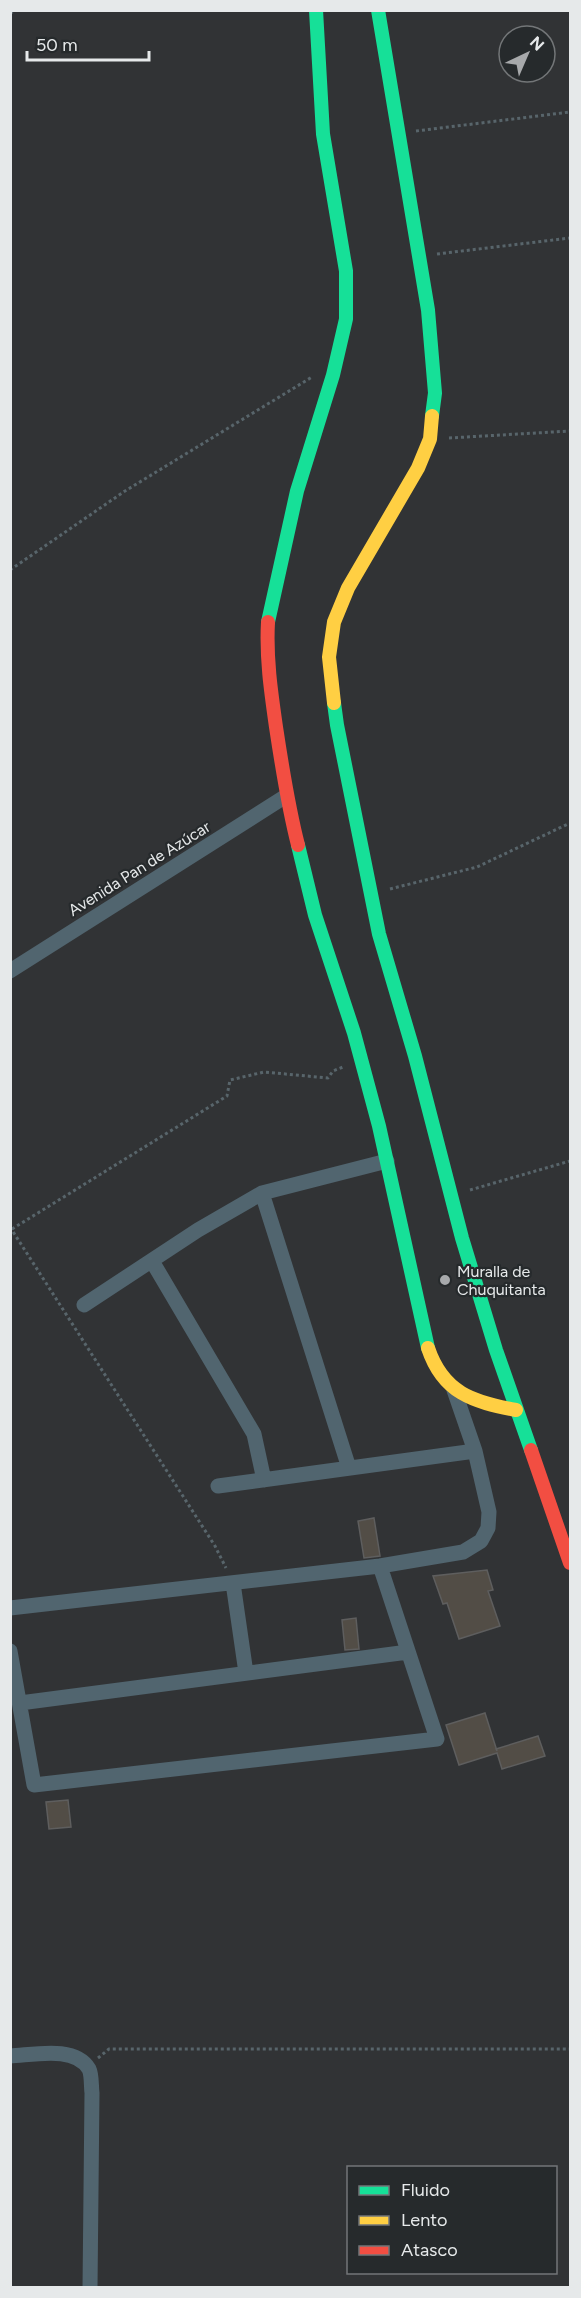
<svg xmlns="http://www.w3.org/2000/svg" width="581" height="2298" font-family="Figtree,sans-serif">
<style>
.building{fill:#524d46;stroke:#5e5e5e;stroke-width:1.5}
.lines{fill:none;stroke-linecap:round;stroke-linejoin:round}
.path{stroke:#58656b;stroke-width:3;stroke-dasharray:3 3;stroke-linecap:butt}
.street{stroke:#51656f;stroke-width:15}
.fast{stroke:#16e098;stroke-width:14}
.slow{stroke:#ffcf43;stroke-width:14}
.jam{stroke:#f24e42;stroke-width:14}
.poi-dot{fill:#a7a9ab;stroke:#262a2c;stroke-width:2}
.labels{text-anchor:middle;stroke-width:4.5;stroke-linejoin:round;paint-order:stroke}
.street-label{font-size:16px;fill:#e6e9ea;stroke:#262a2c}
.poi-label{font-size:16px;fill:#e6e9ea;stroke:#262a2c;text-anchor:start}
</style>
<rect width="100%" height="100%" fill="#313335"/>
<path class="building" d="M374 1518 380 1556 364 1558 358 1521Z
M487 1570 493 1590 488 1591 500 1626 459 1639 447 1603 443 1604 433 1576Z
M356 1618 359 1649 345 1650 342 1620Z
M485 1713 497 1751 496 1749 538 1736 545 1756 502 1769 497 1753 459 1765 446 1725Z
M68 1800 71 1827 49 1829 46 1802Z"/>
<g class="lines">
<path class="path" d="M10 13 17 10
M416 131 570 112
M437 254 570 238
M449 438 570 431
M10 570 125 491 312 377
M390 889 477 867 570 823
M470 1190 570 1161
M10 1227 215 1546 226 1568
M12 1229 227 1096 230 1080 264 1072 328 1078 333 1071 343 1067
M98 2058 109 2049H570"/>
<path class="street" d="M10 971 286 796
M262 1193 349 1468
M152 1261 254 1434 264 1480
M84 1305 198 1230 262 1193 387 1161
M218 1486 475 1451
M233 1583 246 1673
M10 1608 380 1566 463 1552 481 1541 488 1528 489 1512 475 1451 454 1390
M10 1651 34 1785 437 1739 380 1566
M20 1703 408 1652
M10 2056C33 2055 75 2045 89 2069 92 2075 91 2086 92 2093L90 2288"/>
<path class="fast" d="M378 10 428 310 435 393 432 416
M268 622 297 491 333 375 346 319V271L323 134 316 10
M334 703 337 725 379 934 415 1056 462 1238 496 1350 531 1450
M298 845 315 915 354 1033 379 1126 428 1348"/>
<path class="slow" d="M334 703 329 657 334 622 348 588 418 468 430 439 432 416
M428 1348C443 1393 473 1402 516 1410"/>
<path class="jam" d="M268 622C266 658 271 692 276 727 282 767 288 806 298 845
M531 1450 570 1563"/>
</g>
<circle class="poi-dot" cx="445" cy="1280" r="6"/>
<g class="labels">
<g class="street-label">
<text transform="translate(139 868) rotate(-32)" y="6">Avenida Pan de Azúcar</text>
</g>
<g class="poi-label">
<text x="457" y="1277">Muralla de<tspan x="457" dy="18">Chuquitanta</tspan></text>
</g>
</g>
<rect width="581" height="2298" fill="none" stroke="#e6e9ea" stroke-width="24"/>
<rect x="347" y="2166" width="210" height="108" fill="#262a2c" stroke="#737678" stroke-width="1.5"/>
<rect x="359" y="2186" width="30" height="9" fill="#16e098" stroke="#737678" stroke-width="1.5"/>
<text x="401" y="2196" font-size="18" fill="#e6e9ea">Fluido</text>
<rect x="359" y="2216" width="30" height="9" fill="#ffcf43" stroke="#737678" stroke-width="1.5"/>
<text x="401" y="2226" font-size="18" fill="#e6e9ea">Lento</text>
<rect x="359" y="2246" width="30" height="9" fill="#f24e42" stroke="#737678" stroke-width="1.5"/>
<text x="401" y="2256" font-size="18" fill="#e6e9ea">Atasco</text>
<g transform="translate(527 54) rotate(44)"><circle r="28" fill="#262a2c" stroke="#737678" stroke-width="1.5"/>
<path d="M0-4.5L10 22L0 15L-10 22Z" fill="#a7a9ab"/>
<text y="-9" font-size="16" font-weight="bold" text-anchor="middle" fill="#e6e9ea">N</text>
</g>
<path d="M27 51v9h122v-9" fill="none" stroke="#e6e9ea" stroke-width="3"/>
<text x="36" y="51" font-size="18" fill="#e6e9ea" stroke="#262a2c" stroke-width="4.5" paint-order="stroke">50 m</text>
</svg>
